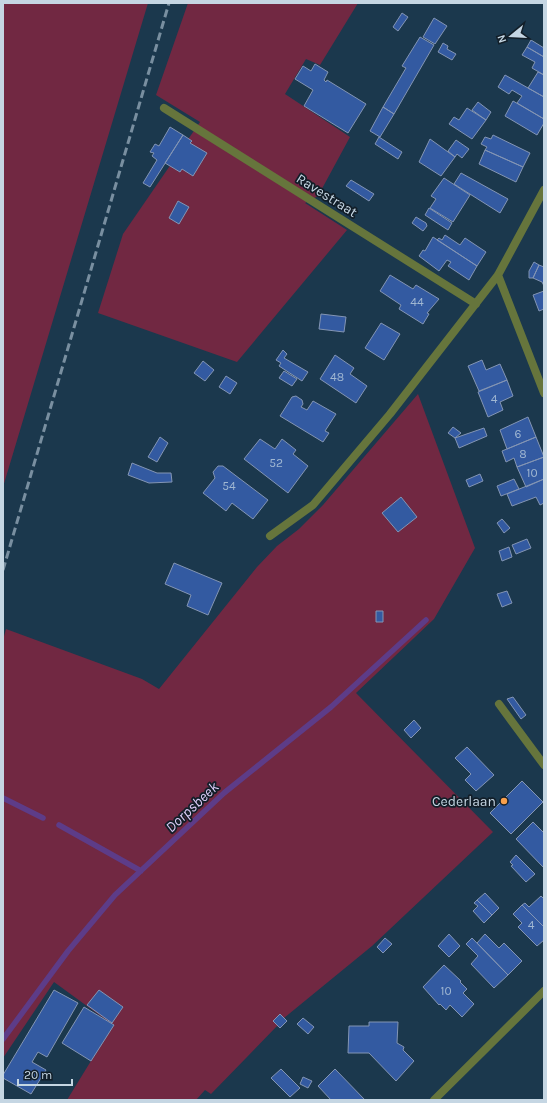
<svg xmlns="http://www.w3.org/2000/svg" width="547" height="1103" font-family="Karla,sans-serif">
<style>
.green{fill:#712842}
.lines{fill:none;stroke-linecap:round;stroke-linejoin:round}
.stream{stroke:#5d3c88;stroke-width:5.5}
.building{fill:#335aa1;stroke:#8395b4}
.service{stroke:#66753c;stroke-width:8}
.minor{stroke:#66753c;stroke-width:8}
.rail{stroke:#798fa0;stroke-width:3;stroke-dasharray:8 4;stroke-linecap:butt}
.poi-dot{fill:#f9a04c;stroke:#121e28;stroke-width:1.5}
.labels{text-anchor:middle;stroke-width:3.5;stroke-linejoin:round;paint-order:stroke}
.number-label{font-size:12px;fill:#a0b7d2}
.street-label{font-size:14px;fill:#c5d6e3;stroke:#121e28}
.poi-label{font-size:14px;fill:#c5d6e3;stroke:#121e28;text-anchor:end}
.water-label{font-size:15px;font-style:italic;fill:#dacaf5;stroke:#121e28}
</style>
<rect width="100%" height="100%" fill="#1b384d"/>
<path class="green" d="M3 3H148L3 487Z
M188 3H358L320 65 306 59 285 94 350 137 318 196 305 203 347 230 237 362 98 313 123 234 200 122 156 95Z
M418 394 475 548 434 619 356 693 493 832 372 946 284 1018 287 1021 280 1028 277 1026 211 1094 205 1090 196 1100H67L113 1025 54 982 3 1058V640L6 629 142 679 159 689 257 567 277 546 299 529 323 505Z"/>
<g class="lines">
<path class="stream" d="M3 798 43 818
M59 825 141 871
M3 1039 68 951 115 895 224 793 331 707 426 620"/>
</g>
<path class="building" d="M402 13 408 17 398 31 393 27Z
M434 18 447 26 435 44 423 37Z
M420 37 434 45 394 114 383 107 406 68 402 66Z
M531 40 544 48V57L527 47Z
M443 43 448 46 447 49 456 54 452 60 438 52Z
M527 47 544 57V75L532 68 535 62 522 55Z
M315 64 328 72 324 80 326 82 327 80 366 104 348 133 304 106 313 90 295 79 303 66 311 71Z
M538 72 544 75V97L528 88Z
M505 75 544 97V119L517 103 522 96 512 90 509 94 498 87Z
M513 101 544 119V123L537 135 505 116Z
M478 102 491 112 486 120 472 110Z
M383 107 394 114 380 137 370 131Z
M467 108 486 120 472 139 449 124 454 117 459 120Z
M170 127 183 135 150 187 143 183 157 160 152 156 154 153 150 152 155 144 159 146Z
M183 135 192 141 190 143 207 153 193 176 182 169 180 172 165 163Z
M493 135 530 153 523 167 485 150 487 147 481 144 485 137 491 139Z
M379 137 402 152 398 159 375 144Z
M430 139 455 157 441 176 419 162Z
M456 140 469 149 462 158 457 154 455 157 448 151Z
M485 150 523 167 516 182 479 164Z
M461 173 508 199 500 213 454 184Z
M444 178 470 195 453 222 430 208 436 199 431 196Z
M351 180 374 194 369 201 346 186Z
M178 201 189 207 179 224 169 218Z
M429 208 452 223 448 230 425 215Z
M416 217 426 223 427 226 423 231 412 223Z
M445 235 460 245 465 238 486 252 477 266 437 240 439 238 442 240Z
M433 237 477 266 469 280 448 266 451 262 447 260 439 271 419 256 423 250 425 251Z
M534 262 539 265 533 278H529V271Z
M539 265 544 267V286L542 282 533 278Z
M390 275 413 289 416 285 439 299 427 313 429 314 423 324 399 309 401 305 380 291Z
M544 291V309L539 311 533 295Z
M321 314 346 317 344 332 319 329Z
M381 323 400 334 384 360 365 348Z
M283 350 287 354 284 358 308 372 302 381 279 366 281 363 276 360Z
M335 355 354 368 350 374 367 386 356 403 320 379Z
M482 360 486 370 500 364 507 380 479 391 468 366Z
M203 361 214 370 205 381 194 373Z
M284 371 297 379 292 386 279 378Z
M226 376 237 383 230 394 219 387Z
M507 380 513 396 500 402 503 410 488 417 478 392Z
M296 396 302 400 303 404 301 407 307 410 313 401 336 414 325 431 329 433 323 442 280 416 292 397Z
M528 417 536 437 507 449 500 430Z
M453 427 461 433 455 438 448 433Z
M484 428 487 436 459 448 455 438Z
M160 437 168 443 157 462 148 457Z
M536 437 544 457 517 467 514 458 506 462 502 451Z
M260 439 275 449 282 439 296 450 293 454 308 466 288 493 244 459Z
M544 457V479L526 487 517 467Z
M132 463 157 473H171L172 482 149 483 128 475Z
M218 466H223L268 500 253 519 232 503 226 511 203 493 215 478 213 472Z
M480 474 483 481 469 487 466 480Z
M514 479 519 489 501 496 497 486Z
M544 479V503L540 505 536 497 512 506 507 494Z
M401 497 417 517 398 532 382 513Z
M502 519 510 528 504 533 497 523Z
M527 539 531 548 516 554 512 545Z
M509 547 512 557 502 561 499 551Z
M174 563 222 583 208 615 187 606 191 595 165 584Z
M507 591 512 603 502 607 497 594Z
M376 611H383V622H376Z
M513 697 526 715 521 719 507 699Z
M414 720 421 728 411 738 404 730Z
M467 747 494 775 476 791 465 780 471 774 455 758Z
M522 781 543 802 511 834 490 813Z
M533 822 544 833V868L516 839Z
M516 855 535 874 526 882 511 866 513 865 510 862Z
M485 893 499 908 492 915 477 900Z
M541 896 544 899V927L522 905 525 903 529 907Z
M477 900 492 915 484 923 473 911 478 906 474 903Z
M522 905 544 927V940L537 946 518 927 522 923 513 914Z
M449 934 460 946 449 957 438 946Z
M485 934 499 948 504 943 522 961 508 975 477 943Z
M385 938 392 944 383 953 377 947Z
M472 938 508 975 494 988 471 964 478 956 466 944Z
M444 965 461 981 460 982 467 989 463 993 474 1004 462 1017 450 1005 446 1010 440 1004 439 1005 423 987Z
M54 990 78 1003 47 1057 38 1052 32 1062 46 1070 31 1094 3 1078V1075Z
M99 990 123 1007 112 1023 87 1005Z
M84 1007 114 1025 91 1061 62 1043Z
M280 1014 287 1021 280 1028 273 1021Z
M303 1018 314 1027 308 1034 297 1024Z
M369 1022H398L397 1043 404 1047 403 1050 414 1061 396 1081 369 1053H348L349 1026H369Z
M281 1069 300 1088 290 1097 271 1078Z
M335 1069 365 1100H331L318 1086Z
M303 1077 312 1081 308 1088 300 1084Z"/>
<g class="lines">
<path class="service" d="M499 704 544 765"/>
<path class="minor" d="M164 108 476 304
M498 275 544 393
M270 536 313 505 390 414 498 275 544 190
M434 1100 544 991"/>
<path class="rail" d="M3 570 169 3"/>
</g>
<circle class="poi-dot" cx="504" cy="801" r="4"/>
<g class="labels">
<g class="number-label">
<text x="417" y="306">44</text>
<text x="337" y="381">48</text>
<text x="494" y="403">4</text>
<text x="518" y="438">6</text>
<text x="523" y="458">8</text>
<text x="276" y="467">52</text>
<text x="532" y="477">10</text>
<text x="229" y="490">54</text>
<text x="531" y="929">4</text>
<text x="446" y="995">10</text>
</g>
<g class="street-label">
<text transform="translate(327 195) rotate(32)" y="5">Ravestraat</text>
</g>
<g class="poi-label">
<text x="496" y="806">Cederlaan</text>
</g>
<g class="water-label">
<text transform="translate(192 807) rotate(-43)" y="5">Dorpsbeek</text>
</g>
</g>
<rect width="547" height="1103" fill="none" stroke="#c5d6e3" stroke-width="8"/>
<g transform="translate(511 36) rotate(252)" stroke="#121e28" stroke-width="3" paint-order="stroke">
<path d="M0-3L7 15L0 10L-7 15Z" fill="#c5d6e3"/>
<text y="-6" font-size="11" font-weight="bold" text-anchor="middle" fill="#c5d6e3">N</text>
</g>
<path d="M18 1079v6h54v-6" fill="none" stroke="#c5d6e3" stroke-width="2"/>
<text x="24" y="1079" font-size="12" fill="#c5d6e3" stroke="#121e28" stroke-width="3" paint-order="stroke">20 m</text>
</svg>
